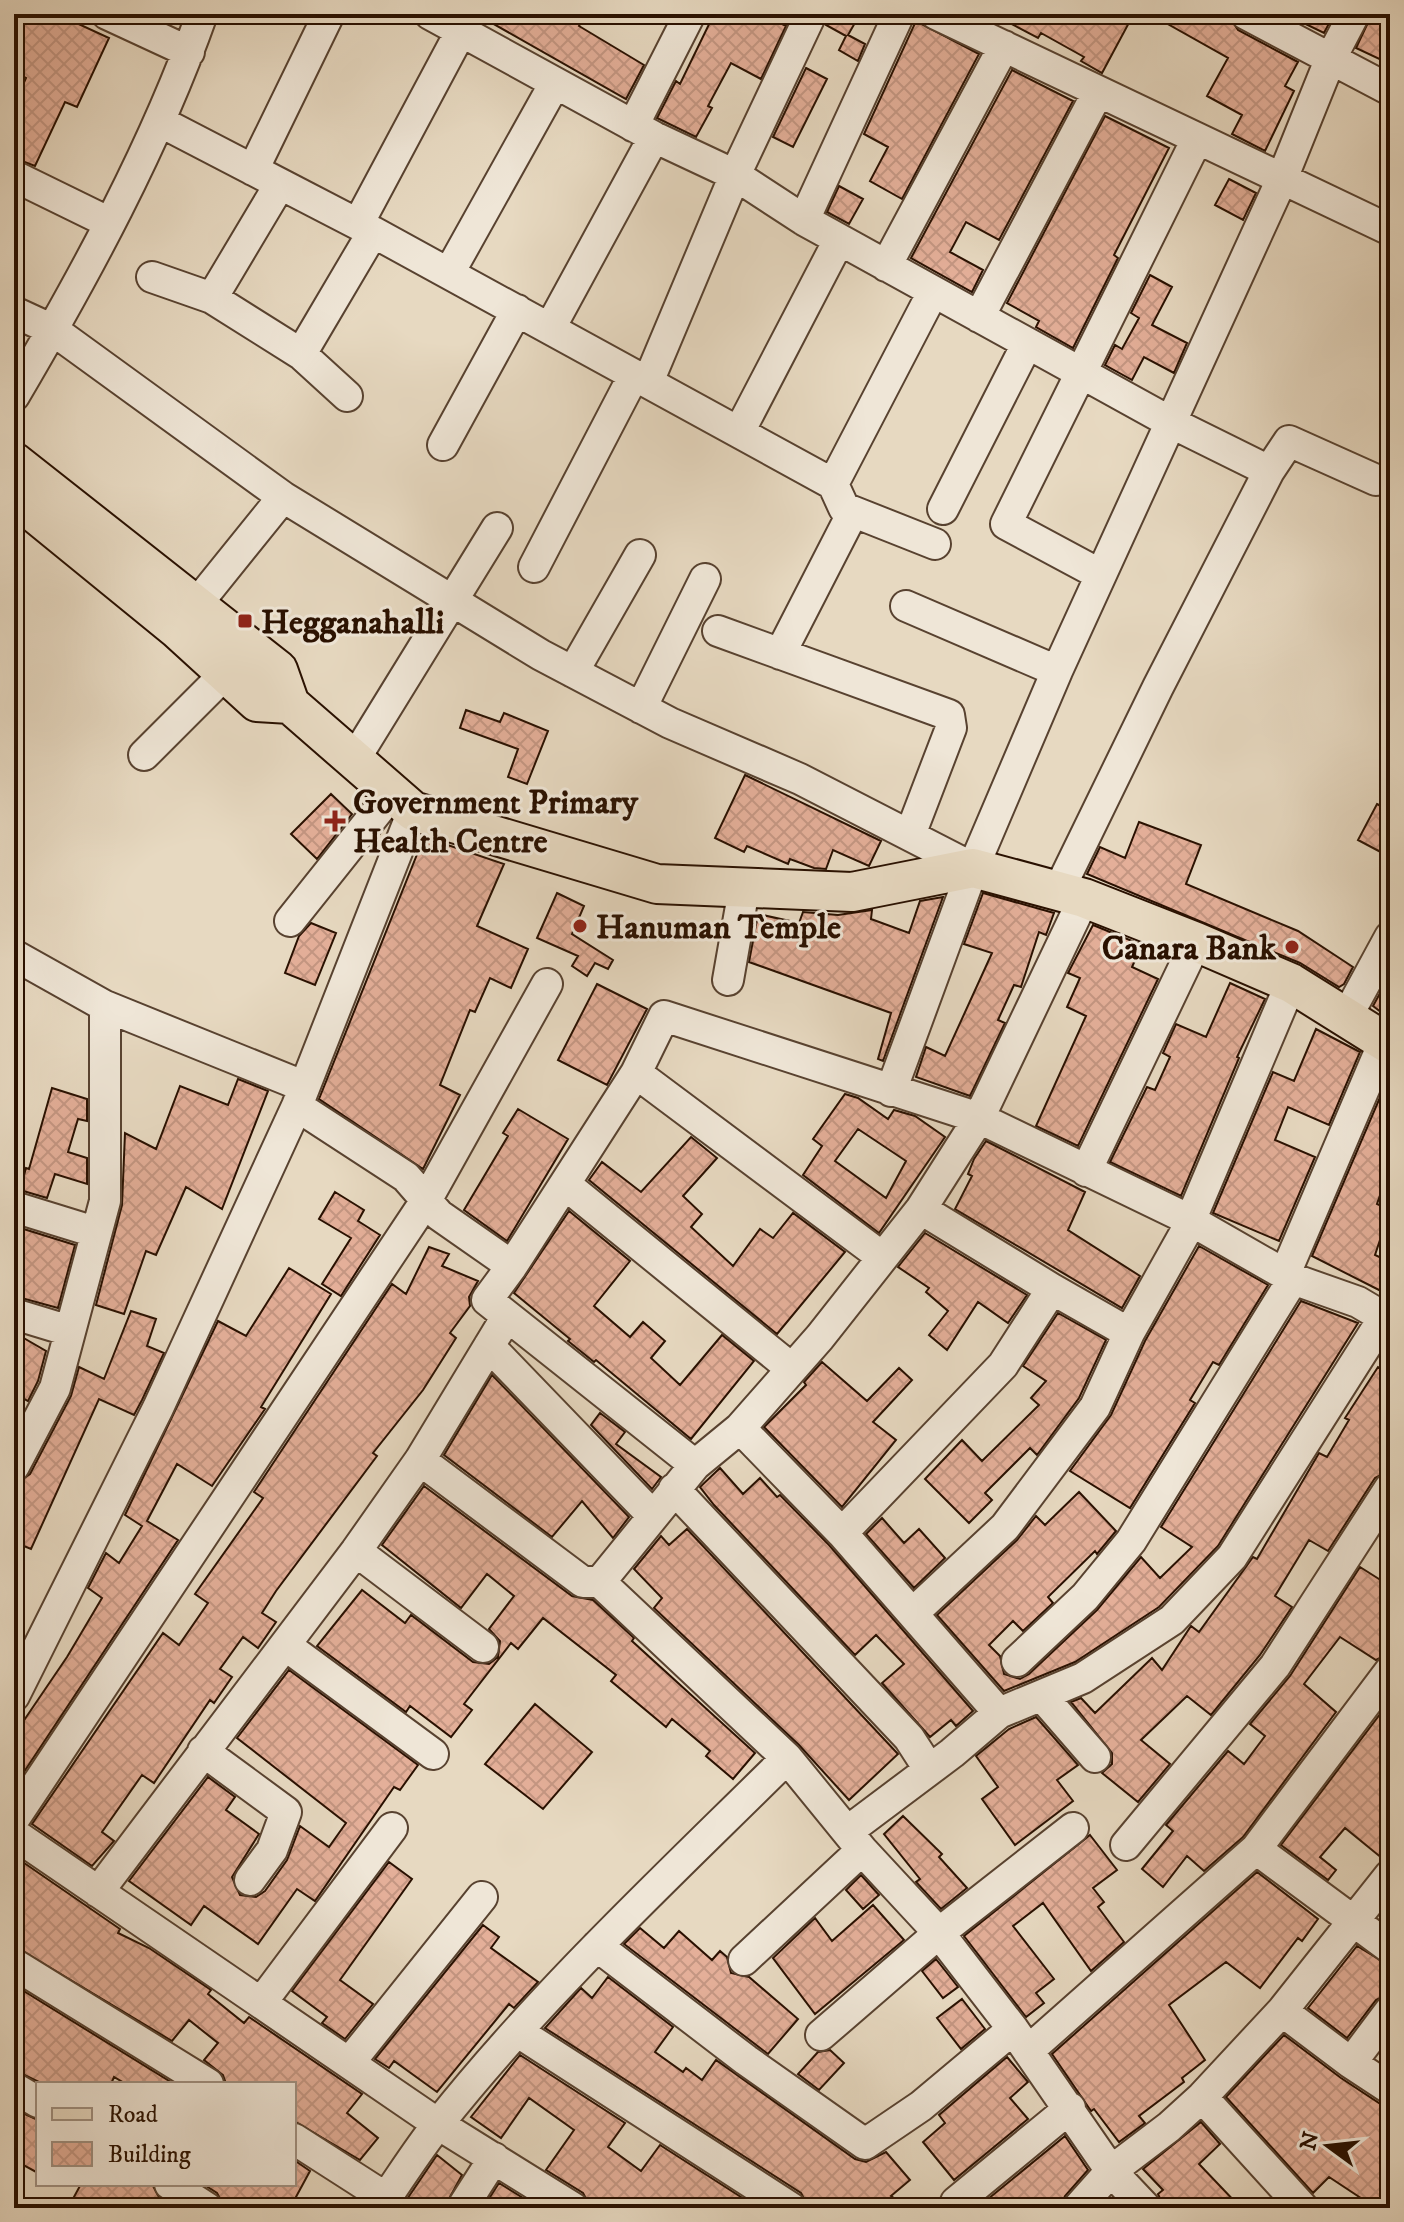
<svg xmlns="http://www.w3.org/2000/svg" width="1404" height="2222" font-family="'IM FELL DW Pica',serif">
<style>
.building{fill:url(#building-cross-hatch);stroke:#291000;stroke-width:2;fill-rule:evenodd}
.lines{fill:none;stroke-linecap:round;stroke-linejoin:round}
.minor-casing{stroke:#584230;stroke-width:34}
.major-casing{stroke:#291000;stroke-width:42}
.minor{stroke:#efe6d7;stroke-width:30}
.major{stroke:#e7d9c1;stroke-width:38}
.poi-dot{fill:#8f2418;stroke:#efe6d7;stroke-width:3}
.labels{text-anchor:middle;stroke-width:6;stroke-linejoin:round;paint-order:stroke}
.poi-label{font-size:34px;font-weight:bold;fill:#291000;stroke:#efe6d7;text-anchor:start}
</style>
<defs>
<pattern id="building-cross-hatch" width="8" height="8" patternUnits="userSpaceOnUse" patternTransform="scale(2)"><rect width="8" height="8" fill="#e4af99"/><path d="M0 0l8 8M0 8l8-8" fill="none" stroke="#c49682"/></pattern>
</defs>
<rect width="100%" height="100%" fill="#e7d9c1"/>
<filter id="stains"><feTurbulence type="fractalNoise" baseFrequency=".0025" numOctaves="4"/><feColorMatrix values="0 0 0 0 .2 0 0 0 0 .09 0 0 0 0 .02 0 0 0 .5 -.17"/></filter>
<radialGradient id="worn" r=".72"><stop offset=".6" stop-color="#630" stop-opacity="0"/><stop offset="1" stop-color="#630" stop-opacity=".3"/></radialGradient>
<path class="building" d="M14 14H57L109 38 77 107 65 102 35 166 14 158V105L26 78 14 72Z
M476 14H586L579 26 644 65 626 99Z
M714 14H763L786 26 761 79 731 63 708 106 712 108 696 137 657 118 676 81 680 84Z
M829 14H860L848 35 865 44 858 61 839 50 846 36 826 25Z
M993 14H1121L1131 19 1102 73 1081 61 1084 57 1041 33 1038 38Z
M1150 14H1228L1238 30 1298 62 1285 86 1294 91 1265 151 1232 134 1242 115 1207 96 1228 58Z
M1285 14H1334L1324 33Z
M1372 14H1390V64L1356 48Z
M916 21 979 54 902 199 870 181 888 147 864 134Z
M806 68 827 79 793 147 773 137Z
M1012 70 1073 101 999 240 966 222 950 252 983 270 972 292 911 258Z
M1105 116 1169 148 1114 255 1118 258 1073 348 1036 327 1039 321 1007 303Z
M1229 179 1256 193 1243 220 1215 205Z
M839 186 863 199 849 224 827 212Z
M1150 275 1172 287 1152 325 1187 343 1174 373 1144 357 1132 380 1105 365 1115 345 1122 349 1139 318 1131 313Z
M466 710 500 722 504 713 548 731 527 784 508 777 518 749 460 728Z
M745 775 881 841 869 866 833 850 826 869 814 868 790 859 788 864 747 846 744 852 715 838Z
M331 794 352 814 317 859 291 834Z
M1377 804 1390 811V857L1358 840Z
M1139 822 1201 845 1186 884 1298 931 1353 967 1344 984 1339 987 1300 963 1087 874 1100 847 1125 858Z
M424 837 504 864 477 926 528 949 511 988 490 978 475 1012 470 1010 440 1085 460 1095 423 1169 319 1099Z
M557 893 584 906 572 934 613 960 608 969 595 963 587 976 572 966 578 956 537 938Z
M983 893 1054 913 1046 935 1039 932 1021 987 1014 985 998 1020 1005 1023 970 1096 916 1077 926 1047 945 1056 992 953 964 944Z
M943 897 883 1061 878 1059 891 1013 749 962 758 914 799 923 803 912 838 915 872 910 871 919 909 933 920 901Z
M311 923 336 933 315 985 285 973 299 936Z
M1093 925 1142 945 1132 967 1158 979 1078 1146 1036 1126 1086 1016 1067 1007 1080 978 1068 973Z
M1390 975V1019L1373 1006Z
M1230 983 1265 999 1237 1057 1239 1058 1181 1196 1110 1162 1147 1087 1155 1090 1170 1057 1163 1053 1176 1024 1206 1037Z
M597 984 647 1009 607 1085 558 1060Z
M1316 1029 1360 1052 1329 1125 1288 1107 1275 1140 1315 1157 1279 1241 1213 1213 1273 1072 1294 1081Z
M1390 1074V1167L1377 1204 1390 1210 1375 1255 1390 1262 1381 1291 1312 1256Z
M238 1079 268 1091 222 1209 186 1187 156 1255 146 1251 124 1314 96 1305 122 1205 125 1133 156 1149 180 1086 228 1105Z
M52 1088 87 1099V1121L78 1119 68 1152 87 1158V1184L55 1174 47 1198 20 1190 26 1168 29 1169Z
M845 1094 858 1098 888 1119 894 1110 915 1116 945 1137 879 1233 803 1175 822 1146 813 1139ZM858 1129 906 1161 886 1198 835 1161Z
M518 1109 568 1139 507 1241 464 1210 508 1136 503 1133Z
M691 1137 717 1158 683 1196 702 1214 691 1227 733 1266 760 1229 773 1238 793 1213 845 1252 777 1334 589 1180 602 1162 641 1192Z
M986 1141 1085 1192 1068 1230 1140 1276 1122 1308 955 1209 972 1176 968 1174 974 1159Z
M335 1192 364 1210 358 1221 380 1235 341 1296 322 1284 351 1238 319 1219Z
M569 1211 630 1261 594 1306 630 1337 643 1322 665 1341 651 1358 680 1385 722 1335 754 1361 691 1439 596 1360 594 1362 568 1341 570 1339 514 1293Z
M14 1226 75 1245 58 1308 14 1296Z
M925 1233 1027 1295 1008 1323 978 1302 947 1350 929 1335 948 1311 926 1292 929 1288 898 1267Z
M1199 1246 1268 1285 1219 1365 1213 1362 1190 1400 1195 1403 1130 1508 1070 1471 1111 1415 1145 1341Z
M429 1247 449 1254 442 1266 478 1281 469 1297 470 1306 450 1333 456 1338 423 1390 373 1453 377 1456 276 1591 262 1613 276 1622 258 1648 243 1637 220 1669 232 1677 214 1703 210 1700 154 1783 142 1775 102 1832 114 1841 92 1866 32 1824 163 1633 179 1645 208 1603 195 1594 263 1498 254 1492 392 1284 406 1294Z
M289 1268 331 1294 261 1407 265 1409 212 1486 177 1464 147 1521 178 1540 14 1787V1735L67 1657 102 1598 88 1588 106 1553 119 1563 142 1526 125 1515 218 1321 246 1336Z
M1301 1301 1358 1323 1218 1546 1159 1607 1075 1662 1004 1691 937 1615 1017 1540 1036 1516 1045 1525 1079 1492 1116 1531 1097 1554 1095 1551 1048 1597 1053 1603 1023 1631 1013 1621 989 1645 1000 1656 1004 1674 1020 1679 1029 1674 1097 1610 1141 1557 1160 1578 1192 1547 1161 1527Z
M131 1311 156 1319 147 1346 164 1353 142 1400 134 1415 99 1399 31 1549 14 1542 15 1484 30 1474 71 1396 79 1367 104 1379Z
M1058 1313 1106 1340 1079 1398 1037 1455 1030 1448 985 1493 992 1500 969 1523 925 1479 962 1440 982 1461 1039 1405 1031 1398 1046 1381 1023 1366Z
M15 1333 46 1351 38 1381 28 1401 14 1393Z
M822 1362 867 1401 899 1368 912 1380 873 1422 896 1440 842 1507 764 1427 806 1385 804 1382Z
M1378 1367 1390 1374V1470L1375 1478 1328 1551 1309 1540 1275 1596 1292 1607 1260 1655 1211 1715 1187 1696 1141 1740 1170 1764 1138 1802 1102 1773 1112 1764V1753L1071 1702 1081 1698 1095 1713 1152 1658 1162 1670 1191 1626 1199 1632 1253 1557 1257 1559 1319 1453 1327 1457 1349 1420 1345 1418Z
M492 1375 629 1517 613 1538 582 1501 552 1537 444 1455Z
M600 1413 625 1432 616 1444 661 1477 652 1489 591 1425Z
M720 1468 743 1494 760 1478 777 1497 780 1495 829 1545 973 1711 956 1726 951 1720 930 1737 882 1683 904 1664 876 1635 855 1655 714 1505 700 1487Z
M424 1486 572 1596 593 1600 634 1638 632 1641 755 1753 733 1779 706 1756 710 1751 672 1719 666 1727 611 1681 616 1675 543 1618 518 1649 511 1643 464 1704 472 1710 451 1737 410 1706 406 1712 317 1646 362 1590 405 1623 411 1615 473 1662 489 1664 498 1657 500 1641 489 1629 514 1596 487 1574 461 1608 382 1545Z
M882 1518 904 1543 919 1529 945 1558 914 1588 866 1534Z
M687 1529 898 1754 849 1800 799 1745 654 1608 662 1598 634 1569 661 1536 669 1545Z
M1360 1567 1390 1586V1653L1376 1660 1340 1637 1304 1684 1336 1712 1243 1837 1204 1871 1187 1856 1163 1887 1142 1869 1173 1831 1166 1825 1228 1751 1244 1764 1265 1736 1250 1724 1290 1676Z
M289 1670 418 1765 400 1790 394 1787 315 1901 297 1889 258 1944 204 1906 191 1925 129 1881 208 1777 235 1797 226 1810 259 1834 232 1877 240 1895 256 1897 265 1891 287 1860 300 1826 329 1847 346 1823 237 1738Z
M1390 1701V1857L1383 1859 1345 1828 1320 1857 1336 1870 1328 1880 1281 1845Z
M535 1704 592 1752 543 1809 485 1764Z
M1036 1717 1078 1765 1057 1780 1073 1801 1015 1845 982 1799 998 1787 976 1756 1009 1729Z
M903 1816 942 1854 939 1857 967 1888 941 1909 916 1882 920 1879 884 1834Z
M1090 1835 1117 1870 1093 1888 1104 1902 1098 1907 1124 1942 1091 1971 1043 1903 1013 1926 1054 1979 1036 1993 1044 2003 1026 2017 964 1936Z
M14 1856 120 1929 118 1933 149 1948 211 1990 208 1994 244 2023 249 2017 362 2094 347 2113 378 2138 360 2160 294 2121V2084H226L223 2075 204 2060 218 2043 189 2020 172 2041 14 1946Z
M389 1862 412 1879 340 1980 373 2004 345 2039 322 2023 327 2017 292 1991Z
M1257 1872 1318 1919 1302 1941 1298 1938 1260 1988 1226 1962 1169 2005 1205 2060 1182 2078 1184 2082 1139 2116 1145 2123 1119 2142 1094 2109 1091 2111 1052 2054Z
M861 1875 879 1895 863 1909 846 1890Z
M873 1905 904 1940 815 2014 773 1958 815 1918 832 1941Z
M483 1925 499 1937 491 1948 538 1982 514 2008 509 2004 437 2092 394 2061 389 2068 375 2059Z
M640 1928 664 1948 679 1931 712 1960 720 1951 727 1957 731 1973 749 1977 798 2019 768 2054 624 1944Z
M1357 1946 1390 1966V1993L1376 2000 1347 2038 1308 2008Z
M936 1959 958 1987 943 1998 922 1971Z
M608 1977 673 2027 655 2052 683 2072 686 2068 702 2080 716 2060 855 2159 866 2162 886 2152 910 2180 891 2196 908 2208H809L801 2193 545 2028 581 1988 592 1998Z
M14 1985 174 2084H126L114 2077 111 2084H43L14 2070Z
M962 1999 985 2029 961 2049 937 2018Z
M1284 2035 1341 2078 1379 2103 1390 2106V2199L1384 2208H1376L1329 2177 1313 2193 1226 2097Z
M830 2050 844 2063 819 2090 798 2074 818 2052Z
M520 2055 625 2123 608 2147 641 2171 660 2145 758 2208H591L583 2193 546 2170 574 2130 529 2098 501 2138 471 2117Z
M1007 2057 1028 2082 1010 2098 1028 2119 954 2180 923 2142 945 2123 939 2115Z
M14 2109 38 2120V2173L14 2160Z
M1201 2122 1220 2144 1199 2164 1241 2208H1164L1158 2194 1163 2190 1143 2169Z
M1065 2136 1088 2170 1065 2196 1060 2208H977Z
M437 2155 462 2175 444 2208H401Z
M294 2160 310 2171 290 2208H225L217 2193 203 2184H294Z
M499 2183 539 2208H483Z
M81 2184H152L160 2199 174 2208H68Z"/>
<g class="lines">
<g class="minor-casing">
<path id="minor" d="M107 14 189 52
M430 14 654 137 735 175 804 220 1172 423 1269 471 1158 687 1059 890
M936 14 1390 230
M1246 14 1390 90
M159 121 373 232 833 484 844 508 935 544
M633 126 690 14
M253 170 329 14
M14 176 108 222
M280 184 212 298 301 354 373 232
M804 220 899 14
M358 224 461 31
M886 266 1004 46
M449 273 555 83
M152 277 212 298
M14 312 53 330 283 497 541 655 670 723 800 779 973 868
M979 317 1098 92
M550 328 654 137
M301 354 347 396
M648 382 735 175 811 14
M14 396C85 275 155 147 202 14
M739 432 839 240
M443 445 517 310
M1269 471 1289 441 1376 480
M833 484 933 292
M943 509 1027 344
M534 567 634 375
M1101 575 1006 524 1197 139
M906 606 1057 671
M183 621 283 497
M718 631 949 715 951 728 910 835
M780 654 853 512
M573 672 640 555
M641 708 705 579
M144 755 225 674
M354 760 497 528
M290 921 392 793
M14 955 105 1006 303 1086
M728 980 744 889
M1346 1018 1390 937
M636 1073 882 1257
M891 1091 973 868 1057 671 1282 179 1330 60 1354 14
M297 1106 406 1177 439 1215 512 1266 487 1300 695 1465
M1086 1171 1196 942
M566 1185 792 1369
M14 1207 95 1232
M512 1266 636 1073 664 1016 979 1118 1190 1220 1293 1279 1358 1302 1390 1321
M1285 1274 1384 1042
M1052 1289 1129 1333
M14 1314 70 1331
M489 1346 653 1516
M740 1428 842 1533 999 1713
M420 1460 583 1582H600L787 1758 862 1850 939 1933 1013 2029 1111 2171 1146 2208
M14 1466 55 1388 105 1201V1006
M674 1489 909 1738 929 1769
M842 1533 1003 1365 1052 1289 921 1209
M356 1551 483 1647
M600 1582 695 1465 740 1428 820 1337 921 1209 979 1118 1084 898
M913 1613 1005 1527 1095 1407 1129 1333 1185 1233 1291 983
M285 1645 433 1754
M1017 1661 1085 1597 1131 1541 1293 1279
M14 1696 158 1408 297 1106 413 811
M1042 1696 1095 1757
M203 1751 286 1812 272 1850 250 1880
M14 1819 427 1199 547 984
M848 1831 952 1753 999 1713 1083 1678 1172 1620 1232 1557 1390 1308
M14 1834 438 2124 573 2208
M1126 1845 1275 1666 1390 1488
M1256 1849 1390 1948
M98 1892 356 1551 420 1460 506 1318
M597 1946 746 2060 865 2144 921 2106 1013 2029
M744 1960 862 1850
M14 1964 208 2084
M261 2003 392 1828
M1282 2011 1351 2063 1390 2011
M518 2032 791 2208
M821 2035 939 1933 1073 1828
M1028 2051 1256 1849 1390 1671
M349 2063 482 1897
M1351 2063 1389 2088
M14 2088 38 2102
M1202 2097 1303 2208
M294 2139 386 2198
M170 2184 207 2208
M956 2202 1070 2108
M379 2208C399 2180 417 2150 439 2123 543 1992 668 1876 787 1758
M462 2208 494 2158
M1078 2208 1111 2171 1169 2127 1202 2097 1282 2011 1390 1875"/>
</g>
<g class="major-casing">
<path id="major" d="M14 462 278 670 290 704
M14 496 177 629 257 702 290 704 413 811 657 884 852 892 973 868 1084 898 1196 942 1291 983 1390 1045"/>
</g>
<use href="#minor" class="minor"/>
<use href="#major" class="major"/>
</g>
<g class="poi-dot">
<rect x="237" y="613" width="16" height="16" rx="4"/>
<path d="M331 809h8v8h8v8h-8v8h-8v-8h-8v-8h8z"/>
<circle cx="580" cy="926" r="8"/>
<circle cx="1292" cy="947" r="8"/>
</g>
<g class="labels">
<g class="poi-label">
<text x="261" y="633">Hegganahalli</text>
<text x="353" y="813">Government Primary<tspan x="353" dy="39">Health Centre</tspan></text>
<text x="596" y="938">Hanuman Temple</text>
<text x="1276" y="959" text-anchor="end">Canara Bank</text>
</g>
</g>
<rect width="1404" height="2222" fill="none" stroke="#e7d9c1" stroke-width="48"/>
<rect x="16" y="16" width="1372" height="2190" fill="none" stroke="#291000" stroke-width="4"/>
<rect x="24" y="24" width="1356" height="2174" fill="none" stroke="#291000" stroke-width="2"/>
<rect x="36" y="2082" width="260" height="104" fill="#efe6d7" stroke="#a09081" stroke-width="2"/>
<rect x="52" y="2108" width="40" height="12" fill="#e7d9c1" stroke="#a09081" stroke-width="2"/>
<text x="108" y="2122" font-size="24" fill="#291000">Road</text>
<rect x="52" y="2142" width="40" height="24" fill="url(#building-cross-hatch)" stroke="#a09081" stroke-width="2"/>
<text x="108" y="2162" font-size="24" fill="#291000">Building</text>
<g transform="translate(1328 2146) rotate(285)" stroke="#efe6d7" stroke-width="6" paint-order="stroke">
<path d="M0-6L14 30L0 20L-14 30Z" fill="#291000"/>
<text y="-12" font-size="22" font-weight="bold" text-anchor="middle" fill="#291000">N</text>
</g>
<rect width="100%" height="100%" filter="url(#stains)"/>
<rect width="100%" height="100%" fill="url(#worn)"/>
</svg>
